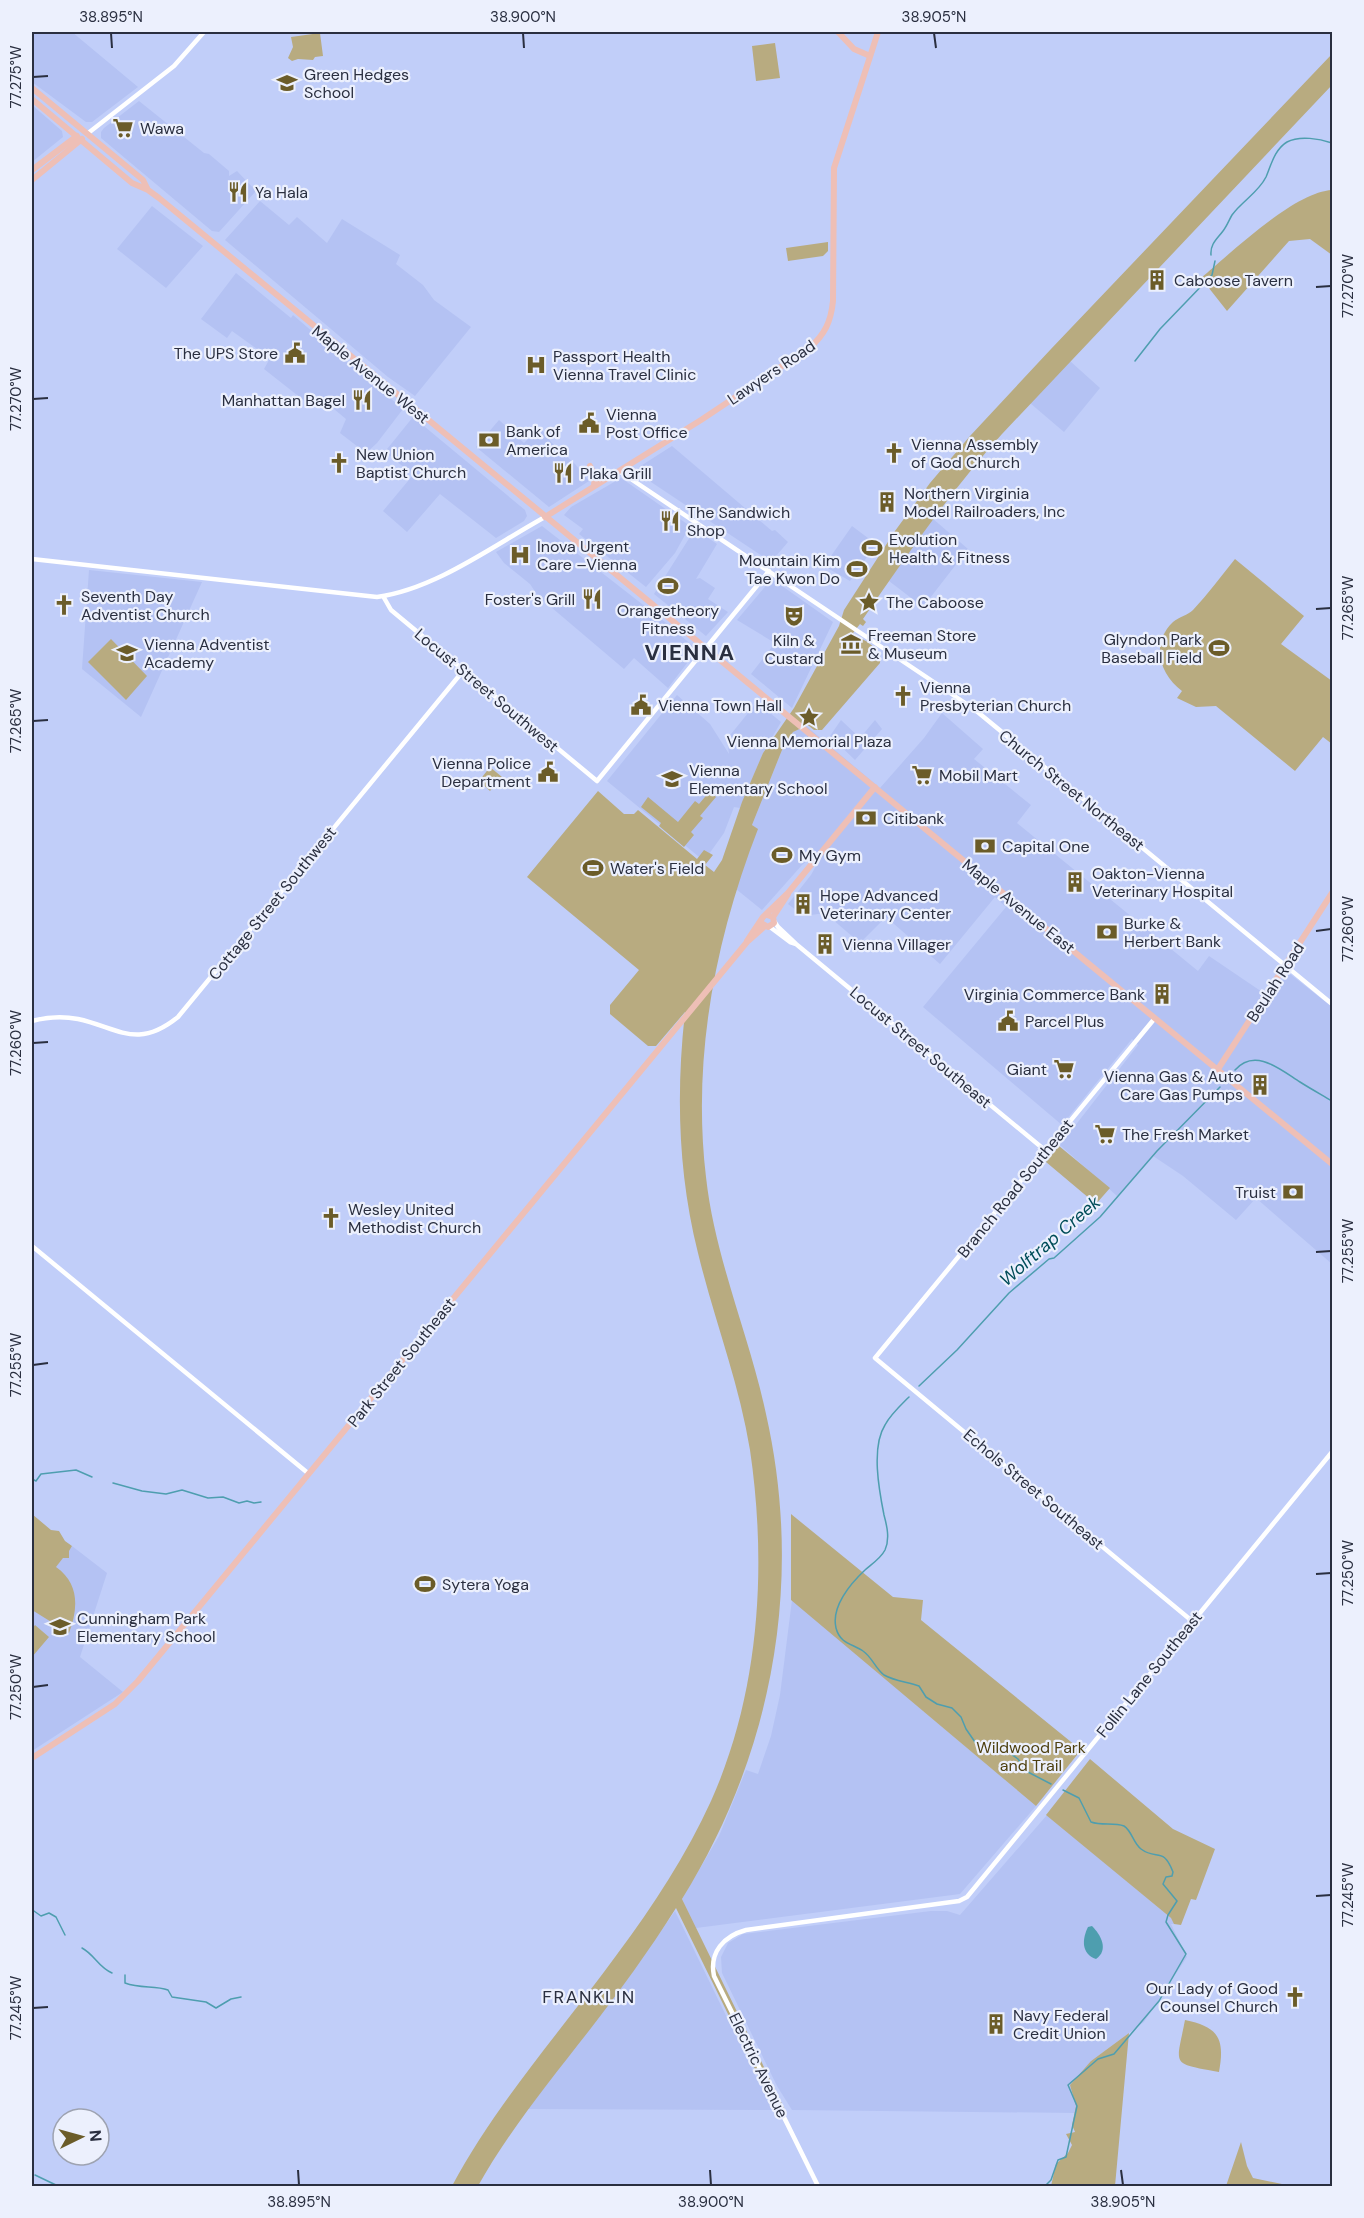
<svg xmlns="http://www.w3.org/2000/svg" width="1364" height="2218" font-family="'DM Sans',sans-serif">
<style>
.built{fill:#b4c2f3}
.green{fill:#b8ab80}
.water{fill:#4e9eaf}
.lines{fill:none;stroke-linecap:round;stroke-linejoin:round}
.stream{stroke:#4e9eaf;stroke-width:1.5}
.minor{stroke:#fff;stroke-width:4.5}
.major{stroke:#eebfb6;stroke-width:6}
.ticks{fill:none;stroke:#2a2f40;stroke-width:2}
.labels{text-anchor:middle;stroke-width:4.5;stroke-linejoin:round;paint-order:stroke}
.poi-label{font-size:16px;fill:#2a2f40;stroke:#ecf0fd;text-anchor:start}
.street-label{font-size:16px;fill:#2a2f40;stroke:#ecf0fd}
.park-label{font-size:16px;fill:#4d3f0f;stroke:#ecf0fd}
.water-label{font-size:18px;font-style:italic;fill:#004d59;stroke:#ecf0fd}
.neighbourhood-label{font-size:18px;letter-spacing:1.5px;fill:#2a2f40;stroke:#ecf0fd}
.district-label{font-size:22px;font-weight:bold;letter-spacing:1.5px;fill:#2a2f40;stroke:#ecf0fd}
.neatline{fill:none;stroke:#2a2f40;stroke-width:2}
.ticks-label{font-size:15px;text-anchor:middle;fill:#2a2f40}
</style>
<rect width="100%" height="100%" fill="#c1cef9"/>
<path class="built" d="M32 32H72L138 87 92 122H86L32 82Z
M139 101 204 153 209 154 229 171V176L237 171 256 191 219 232 212 231 101 138V132L104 128Z
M32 105 62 131 63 137 32 162Z
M260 201 289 225 297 217 327 243 342 219 400 255 396 264 423 285 434 300 471 327 415 396 388 377 225 240Z
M152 206 203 246 166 288 117 249Z
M236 273 291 318 293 315 403 409 377 443 366 453 340 433 346 419 317 395 311 406 264 369 269 360 260 351 232 331 227 338 201 319Z
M1070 361 1100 388 1064 432 1030 403Z
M413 417 525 510 527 516 524 521 496 538 440 494 407 532 383 511 413 475 388 454H383Z
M499 420 524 443 540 427 551 442 575 464 589 481 549 507 476 447Z
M672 446 772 531 775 530 788 542 771 562 639 474V467Z
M621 478 690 526 675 553 646 587 579 534 583 529 564 515 571 507Z
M932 518 968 549 923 607 889 581Z
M542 526 665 622 694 647V654L668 688 634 658 624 669 538 596 530 584 504 563 496 552Z
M852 526 876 544 850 581 824 566Z
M695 529 717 544 696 579 700 578 715 588 708 599 728 612 706 636 654 594Z
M89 570 202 582 141 717 82 669Z
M775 581 833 622 792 708 751 674 775 643 737 620 769 582Z
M677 695 710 724 729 754 727 739 757 702 781 722 763 753 740 808 734 807 724 833 704 861 607 781Z
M942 713 983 749 974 759 1031 805 1017 823 1198 971 1209 956 1271 998 1286 976 1290 974 1332 1007V1264L1256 1198 1236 1220 1183 1176 1153 1156 1117 1196 1060 1145 1138 1045 1132 1039 1062 1125 923 1007 1006 907 995 897 940 964 886 917 860 943 825 913 804 916 788 904 811 875 828 844 802 865 762 910 736 889 757 829 752 825 782 750 793 732 806 726 880 788 924 738Z
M841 720 860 738 875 720 882 729 855 760 830 736Z
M72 1546 107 1573 80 1657 123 1692 32 1751V1598Z
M792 1600 1036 1806 960 1894 696 1928 682 1899 719 1836 746 1770 758 1774 771 1736 780 1695Z
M1047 1815 1171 1918 1175 1924H1171L1187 1957 1144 2022 1091 2061 1076 2113 792 2110 777 2086 722 1973 721 1957 728 1943 743 1934 931 1911H947L960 1915Z
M675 1911 772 2110 528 2109 628 1978Z"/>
<path class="green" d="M320 33 323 56 315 57 313 60 298 59 292 61 288 58 293 47 291 37Z
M775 43 780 78 756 81 752 46Z
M1332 54V85L1002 434C950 492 907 555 863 619L866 622 863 626 860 624 853 633C864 641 882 647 880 663L822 730H814L804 722 806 726 793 732 782 750 752 825 758 829C715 940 692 1058 706 1177 715 1259 749 1334 766 1414 804 1582 773 1753 682 1899L785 2110H775L676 1908C649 1951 619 1992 588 2032 549 2082 509 2131 478 2186H452C497 2102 562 2030 618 1953 653 1906 687 1854 711 1801 760 1692 767 1566 750 1450 739 1382 714 1319 698 1253 678 1173 676 1093 685 1012L656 1046H648L610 1014V1005L639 970 527 877 598 791 624 814H634L638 810 697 859 704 850 713 855 705 865 714 872 722 860 742 802 763 753 794 708 839 626 844 610 895 531 930 483 970 436 1051 349Z
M1332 190V255L1310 239 1289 241 1227 311 1201 278C1231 253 1294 192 1332 190Z
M828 242V251L823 256 788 261 786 248Z
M1235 559 1304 616 1281 644 1332 681V744L1323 737 1295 771 1216 706 1196 707 1177 698 1182 691C1160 675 1150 644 1173 622 1179 617 1188 615 1193 610 1208 594 1221 576 1235 559Z
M111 639 147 676 126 700 88 662Z
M490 767 502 777 490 791 479 781Z
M710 791 716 797 700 816 703 818 691 832 694 835 684 847 659 826 661 823 641 807 648 797 678 822 695 801 699 804Z
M1059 1146 1110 1188 1096 1204 1046 1162Z
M32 1514 51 1530 59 1531 65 1541 72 1546 69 1551V1558H63L56 1567C80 1584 78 1609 69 1633L32 1610 33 1597 32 1598Z
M791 1514 893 1597 923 1600 921 1620 1081 1750 1036 1806 791 1600Z
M35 1625 49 1637 32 1657V1629Z
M1090 1759 1173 1829 1215 1849 1196 1900 1191 1899 1181 1925 1174 1924 1171 1918 1046 1815Z
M1185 2020C1219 2027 1225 2039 1219 2072 1170 2063 1176 2067 1185 2020Z
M1129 2033 1115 2186H1051L1056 2164 1068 2153 1072 2145 1066 2134 1075 2132 1072 2125 1076 2106 1070 2085 1091 2061Z
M1241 2142 1247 2166 1253 2178 1282 2184 1283 2186H1226Z"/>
<path class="water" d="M1092 1926C1101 1935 1109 1950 1096 1959 1081 1954 1082 1939 1088 1927Z"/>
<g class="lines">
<path class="stream" d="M1211 255C1210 244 1217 239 1223 231 1227 226 1229 220 1232 215 1242 201 1258 193 1266 177 1271 165 1275 149 1287 142 1300 135 1320 139 1332 143
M1135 361 1160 329 1212 275 1215 261
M1235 1070C1255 1047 1281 1070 1300 1082 1311 1089 1322 1095 1332 1101
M919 1386 957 1350 1009 1293 1049 1259 1054 1258 1100 1217 1157 1151 1220 1087
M909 1397C900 1406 891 1414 885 1425 871 1447 879 1490 884 1515 887 1526 890 1539 885 1550 881 1558 872 1564 865 1570 850 1584 831 1607 836 1628 840 1644 853 1644 863 1651 872 1657 875 1668 884 1675 894 1681 908 1682 919 1686L926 1697 937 1704 952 1708 961 1717 966 1729 975 1742 989 1751 1008 1752 1018 1759 1026 1771 1051 1784
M32 1479 36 1481 41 1474 76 1470 92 1477
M113 1483 142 1491 166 1494 182 1490 208 1498 223 1497 239 1503 247 1501 254 1503 261 1502
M34 1911 41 1916 49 1913 56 1917 65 1935
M82 1948C95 1955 98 1967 112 1973
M125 1975V1983C141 1989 155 1985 168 1990L172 1997 206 2002 216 2008 231 1999 241 1997
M35 2175 58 2186
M1045 2186 1051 2180 1058 2160 1066 2157 1077 2106 1068 2085 1098 2059 1114 2054 1159 2001 1186 1954 1166 1922 1168 1915 1177 1901 1163 1884 1166 1877 1172 1876 1173 1872C1163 1846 1157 1861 1141 1849 1133 1843 1132 1831 1124 1826 1114 1822 1102 1826 1091 1822L1079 1798 1063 1790"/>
<path class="minor" d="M87 134 174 66 204 32
M619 471 974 709 1332 1004
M32 559 377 597C436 589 494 545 545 517
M383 596 391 610 597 781 769 571
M774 921 778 927 796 944 1046 1151
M770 927 790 942 796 944
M1155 1018 875 1358 1192 1621
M32 1021C47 1017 62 1016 78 1019 119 1028 137 1050 178 1017L463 671
M32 1246 309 1474
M818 2186 714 1976C709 1952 724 1936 746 1930L959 1901 967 1897 1332 1452"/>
<path class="major" d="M838 32 854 49 870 56
M32 88 143 180 148 190
M32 99 132 183 148 190 159 198 1332 1164
M32 170 77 136
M32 180 82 139
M590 466 595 476 594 485
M545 517 701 420 809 348C825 335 831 321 833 301L834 168 878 32
M773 917 788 894
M763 924 768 927 774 923 773 917 767 915
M747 941 763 917 788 893 875 787
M1218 1069 1332 893
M32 1758 115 1704 138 1681 747 942 765 926"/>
</g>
<path class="ticks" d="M111 33 112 48M523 33 524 48M934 33 936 48M33 77 48 76M1316 287 1331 286M33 399 48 398M1316 609 1331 608M33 721 48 720M1316 931 1331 929M33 1043 48 1042M1316 1252 1331 1251M33 1365 48 1363M1316 1574 1331 1573M33 1687 48 1685M1316 1896 1331 1895M33 2008 48 2007M298 2170 299 2185M710 2170 711 2185M1121 2170 1123 2185"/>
<defs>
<g id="school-bare" transform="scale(1.62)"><path d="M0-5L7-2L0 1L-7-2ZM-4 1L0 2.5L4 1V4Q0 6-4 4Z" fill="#6b5c29" stroke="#ecf0fd" stroke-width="2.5" paint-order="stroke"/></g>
<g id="supermarket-bare" transform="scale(1.62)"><path d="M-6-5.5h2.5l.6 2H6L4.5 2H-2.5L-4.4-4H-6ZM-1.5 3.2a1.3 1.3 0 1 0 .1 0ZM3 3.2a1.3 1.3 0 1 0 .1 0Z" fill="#6b5c29" stroke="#ecf0fd" stroke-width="2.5" paint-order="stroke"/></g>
<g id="restaurant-bare" transform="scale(1.62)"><path d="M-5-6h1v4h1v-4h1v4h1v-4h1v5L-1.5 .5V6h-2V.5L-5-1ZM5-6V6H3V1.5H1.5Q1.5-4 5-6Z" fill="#6b5c29" stroke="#ecf0fd" stroke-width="2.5" paint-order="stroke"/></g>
<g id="building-bare" transform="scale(1.62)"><path d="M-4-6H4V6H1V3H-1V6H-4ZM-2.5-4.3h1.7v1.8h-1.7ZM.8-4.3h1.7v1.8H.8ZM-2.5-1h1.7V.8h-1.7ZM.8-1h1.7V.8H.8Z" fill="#6b5c29" stroke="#ecf0fd" stroke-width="2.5" paint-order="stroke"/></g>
<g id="civic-bare" transform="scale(1.62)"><path d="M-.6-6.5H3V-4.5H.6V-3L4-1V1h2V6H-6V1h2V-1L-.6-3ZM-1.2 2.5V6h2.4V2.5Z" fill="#6b5c29" stroke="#ecf0fd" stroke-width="2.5" paint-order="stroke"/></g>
<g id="hospital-bare" transform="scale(1.62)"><path d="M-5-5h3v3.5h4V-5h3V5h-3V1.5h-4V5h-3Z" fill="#6b5c29" stroke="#ecf0fd" stroke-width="2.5" paint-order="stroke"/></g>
<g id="bank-bare" transform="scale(1.62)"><path d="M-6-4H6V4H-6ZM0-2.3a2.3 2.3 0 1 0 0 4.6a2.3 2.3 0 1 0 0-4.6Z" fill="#6b5c29" stroke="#ecf0fd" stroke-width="2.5" paint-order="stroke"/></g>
<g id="church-bare" transform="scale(1.62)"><path d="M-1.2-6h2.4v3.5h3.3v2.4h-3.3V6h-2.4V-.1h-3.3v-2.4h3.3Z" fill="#6b5c29" stroke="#ecf0fd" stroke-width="2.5" paint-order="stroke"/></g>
<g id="stadium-bare" transform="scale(1.62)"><path d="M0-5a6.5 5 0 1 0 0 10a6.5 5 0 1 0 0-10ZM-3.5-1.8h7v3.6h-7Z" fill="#6b5c29" stroke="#ecf0fd" stroke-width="2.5" paint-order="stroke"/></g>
<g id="sight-bare" transform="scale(1.62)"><path d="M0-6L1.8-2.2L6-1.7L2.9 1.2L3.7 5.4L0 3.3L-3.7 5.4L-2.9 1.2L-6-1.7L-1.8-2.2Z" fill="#6b5c29" stroke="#ecf0fd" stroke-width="2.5" paint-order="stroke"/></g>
<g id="theatre-bare" transform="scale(1.62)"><path d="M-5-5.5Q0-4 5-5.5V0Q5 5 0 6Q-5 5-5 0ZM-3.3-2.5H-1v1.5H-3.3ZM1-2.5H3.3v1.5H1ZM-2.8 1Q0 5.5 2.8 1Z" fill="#6b5c29" stroke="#ecf0fd" stroke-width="2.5" paint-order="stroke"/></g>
<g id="museum-bare" transform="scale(1.62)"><path d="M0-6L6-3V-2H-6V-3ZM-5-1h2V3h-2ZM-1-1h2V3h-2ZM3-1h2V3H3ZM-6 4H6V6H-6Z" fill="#6b5c29" stroke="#ecf0fd" stroke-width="2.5" paint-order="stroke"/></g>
</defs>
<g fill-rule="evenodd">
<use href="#school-bare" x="287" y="83"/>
<use href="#supermarket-bare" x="123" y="128"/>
<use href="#restaurant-bare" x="238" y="192"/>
<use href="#building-bare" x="1157" y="280"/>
<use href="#civic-bare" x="295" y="353"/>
<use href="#hospital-bare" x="536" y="365"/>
<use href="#restaurant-bare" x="362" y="400"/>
<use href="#civic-bare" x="589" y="423"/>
<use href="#bank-bare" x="489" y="440"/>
<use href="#church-bare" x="894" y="453"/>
<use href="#church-bare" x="339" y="463"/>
<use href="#restaurant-bare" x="563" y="473"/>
<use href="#building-bare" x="887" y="502"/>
<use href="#restaurant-bare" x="670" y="521"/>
<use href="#stadium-bare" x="872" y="548"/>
<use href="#hospital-bare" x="520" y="555"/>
<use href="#stadium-bare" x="857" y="569"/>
<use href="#stadium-bare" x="668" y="586"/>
<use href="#restaurant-bare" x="592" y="599"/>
<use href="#sight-bare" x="869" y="602"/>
<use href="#church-bare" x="64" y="605"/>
<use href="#theatre-bare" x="794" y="616"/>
<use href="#museum-bare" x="851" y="644"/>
<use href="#stadium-bare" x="1219" y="648"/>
<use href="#school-bare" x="127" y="653"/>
<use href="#church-bare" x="903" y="696"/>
<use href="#civic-bare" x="641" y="705"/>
<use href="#sight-bare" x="809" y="717"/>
<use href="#civic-bare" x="548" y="772"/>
<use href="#supermarket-bare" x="922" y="775"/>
<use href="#school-bare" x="672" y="779"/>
<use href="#bank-bare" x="866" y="818"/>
<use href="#bank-bare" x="985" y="846"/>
<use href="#stadium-bare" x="782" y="855"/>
<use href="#stadium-bare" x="593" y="868"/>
<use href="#building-bare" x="1075" y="882"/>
<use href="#building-bare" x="803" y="904"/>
<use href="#bank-bare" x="1107" y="932"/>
<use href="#building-bare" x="825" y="944"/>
<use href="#building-bare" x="1162" y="994"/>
<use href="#civic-bare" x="1008" y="1021"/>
<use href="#supermarket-bare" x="1064" y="1069"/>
<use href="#building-bare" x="1260" y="1085"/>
<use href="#supermarket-bare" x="1105" y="1134"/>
<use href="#bank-bare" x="1293" y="1192"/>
<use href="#church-bare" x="331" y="1218"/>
<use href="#stadium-bare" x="425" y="1584"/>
<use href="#school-bare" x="60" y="1627"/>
<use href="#church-bare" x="1295" y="1997"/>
<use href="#building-bare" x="996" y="2024"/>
</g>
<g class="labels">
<g class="poi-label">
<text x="304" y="80">Green Hedges<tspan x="304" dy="18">School</tspan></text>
<text x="140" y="134">Wawa</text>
<text x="255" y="198">Ya Hala</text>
<text x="1174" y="286">Caboose Tavern</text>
<text x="278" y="359" text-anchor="end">The UPS Store</text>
<text x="553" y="362">Passport Health<tspan x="553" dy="18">Vienna Travel Clinic</tspan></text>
<text x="345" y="406" text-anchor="end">Manhattan Bagel</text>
<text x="606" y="420">Vienna<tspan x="606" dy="18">Post Office</tspan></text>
<text x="506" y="437">Bank of<tspan x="506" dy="18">America</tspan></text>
<text x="911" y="450">Vienna Assembly<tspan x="911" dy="18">of God Church</tspan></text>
<text x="356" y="460">New Union<tspan x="356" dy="18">Baptist Church</tspan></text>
<text x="580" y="479">Plaka Grill</text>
<text x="904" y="499">Northern Virginia<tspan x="904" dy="18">Model Railroaders, Inc</tspan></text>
<text x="687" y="518">The Sandwich<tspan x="687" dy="18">Shop</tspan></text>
<text x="889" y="545">Evolution<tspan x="889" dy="18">Health &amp; Fitness</tspan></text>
<text x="537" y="552">Inova Urgent<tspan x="537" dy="18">Care –Vienna</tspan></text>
<text x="840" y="566" text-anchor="end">Mountain Kim<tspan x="840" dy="18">Tae Kwon Do</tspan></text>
<text x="81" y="602">Seventh Day<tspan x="81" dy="18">Adventist Church</tspan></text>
<text x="575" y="605" text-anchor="end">Foster's Grill</text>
<text x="886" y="608">The Caboose</text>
<text x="668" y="616" text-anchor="middle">Orangetheory<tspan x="668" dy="18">Fitness</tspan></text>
<text x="868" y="641">Freeman Store<tspan x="868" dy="18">&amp; Museum</tspan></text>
<text x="1202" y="645" text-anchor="end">Glyndon Park<tspan x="1202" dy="18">Baseball Field</tspan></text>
<text x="794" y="646" text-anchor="middle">Kiln &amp;<tspan x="794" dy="18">Custard</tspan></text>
<text x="144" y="650">Vienna Adventist<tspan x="144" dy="18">Academy</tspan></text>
<text x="920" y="693">Vienna<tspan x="920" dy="18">Presbyterian Church</tspan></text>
<text x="658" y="711">Vienna Town Hall</text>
<text x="809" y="747" text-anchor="middle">Vienna Memorial Plaza</text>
<text x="531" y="769" text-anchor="end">Vienna Police<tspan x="531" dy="18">Department</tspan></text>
<text x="689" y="776">Vienna<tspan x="689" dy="18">Elementary School</tspan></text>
<text x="939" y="781">Mobil Mart</text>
<text x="883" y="824">Citibank</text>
<text x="1002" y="852">Capital One</text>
<text x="799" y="861">My Gym</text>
<text x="610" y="874">Water's Field</text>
<text x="1092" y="879">Oakton-Vienna<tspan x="1092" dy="18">Veterinary Hospital</tspan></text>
<text x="820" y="901">Hope Advanced<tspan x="820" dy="18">Veterinary Center</tspan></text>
<text x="1124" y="929">Burke &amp;<tspan x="1124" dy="18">Herbert Bank</tspan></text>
<text x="842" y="950">Vienna Villager</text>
<text x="1145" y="1000" text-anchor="end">Virginia Commerce Bank</text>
<text x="1025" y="1027">Parcel Plus</text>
<text x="1047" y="1075" text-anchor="end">Giant</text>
<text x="1243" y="1082" text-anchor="end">Vienna Gas &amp; Auto<tspan x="1243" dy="18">Care Gas Pumps</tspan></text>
<text x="1122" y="1140">The Fresh Market</text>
<text x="1276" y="1198" text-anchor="end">Truist</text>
<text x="348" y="1215">Wesley United<tspan x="348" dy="18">Methodist Church</tspan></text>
<text x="442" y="1590">Sytera Yoga</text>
<text x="77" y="1624">Cunningham Park<tspan x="77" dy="18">Elementary School</tspan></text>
<text x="1278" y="1994" text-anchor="end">Our Lady of Good<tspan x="1278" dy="18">Counsel Church</tspan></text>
<text x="1013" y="2021">Navy Federal<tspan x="1013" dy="18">Credit Union</tspan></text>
</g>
<g class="street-label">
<text transform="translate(771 372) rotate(-34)" y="6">Lawyers Road</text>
<text transform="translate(371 374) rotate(39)" y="6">Maple Avenue West</text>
<text transform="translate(487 690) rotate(40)" y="6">Locust Street Southwest</text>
<text transform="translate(1072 790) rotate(39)" y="6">Church Street Northeast</text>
<text transform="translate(272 903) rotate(-51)" y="6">Cottage Street Southwest</text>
<text transform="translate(1019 906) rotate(39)" y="6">Maple Avenue East</text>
<text transform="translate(1275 982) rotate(-57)" y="6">Beulah Road</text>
<text transform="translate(921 1047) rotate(40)" y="6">Locust Street Southeast</text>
<text transform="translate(1015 1188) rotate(-51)" y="6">Branch Road Southeast</text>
<text transform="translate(401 1362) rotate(-51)" y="6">Park Street Southeast</text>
<text transform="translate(1034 1489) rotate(40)" y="6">Echols Street Southeast</text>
<text transform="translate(1149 1674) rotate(-51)" y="6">Follin Lane Southeast</text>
<text transform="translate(759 2065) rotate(64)" y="6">Electric Avenue</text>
</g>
<g class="park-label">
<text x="1031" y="1753">Wildwood Park<tspan x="1031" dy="18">and Trail</tspan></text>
</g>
<g class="water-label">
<text transform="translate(1050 1241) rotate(-41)" y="6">Wolftrap Creek</text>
</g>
<g class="neighbourhood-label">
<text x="589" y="2003">FRANKLIN</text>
</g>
<g class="district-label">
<text x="690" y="660">VIENNA</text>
</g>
</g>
<rect width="1364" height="2218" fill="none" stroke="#ecf0fd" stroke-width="66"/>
<g transform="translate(81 2137) rotate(85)"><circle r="28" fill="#ecf0fd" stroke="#9ea3b1" stroke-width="1.5"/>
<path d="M0-4.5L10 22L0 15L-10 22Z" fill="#6b5c29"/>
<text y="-9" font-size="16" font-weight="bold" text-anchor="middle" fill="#2a2f40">N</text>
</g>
<rect x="33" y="33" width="1298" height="2152" class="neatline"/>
<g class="ticks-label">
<text x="111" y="22">38.895°N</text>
<text x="523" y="22">38.900°N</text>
<text x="934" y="22">38.905°N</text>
<text transform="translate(16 77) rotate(-90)" y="5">77.275°W</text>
<text transform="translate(1348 286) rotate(-90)" y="5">77.270°W</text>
<text transform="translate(16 399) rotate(-90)" y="5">77.270°W</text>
<text transform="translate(1348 608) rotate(-90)" y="5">77.265°W</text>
<text transform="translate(16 721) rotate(-90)" y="5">77.265°W</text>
<text transform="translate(1348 929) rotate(-90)" y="5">77.260°W</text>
<text transform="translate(16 1043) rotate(-90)" y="5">77.260°W</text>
<text transform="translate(1348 1251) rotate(-90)" y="5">77.255°W</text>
<text transform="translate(16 1365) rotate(-90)" y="5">77.255°W</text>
<text transform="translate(1348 1573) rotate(-90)" y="5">77.250°W</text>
<text transform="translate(16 1687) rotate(-90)" y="5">77.250°W</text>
<text transform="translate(1348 1895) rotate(-90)" y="5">77.245°W</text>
<text transform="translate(16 2008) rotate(-90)" y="5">77.245°W</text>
<text x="299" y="2207">38.895°N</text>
<text x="711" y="2207">38.900°N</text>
<text x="1123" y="2207">38.905°N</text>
</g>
</svg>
